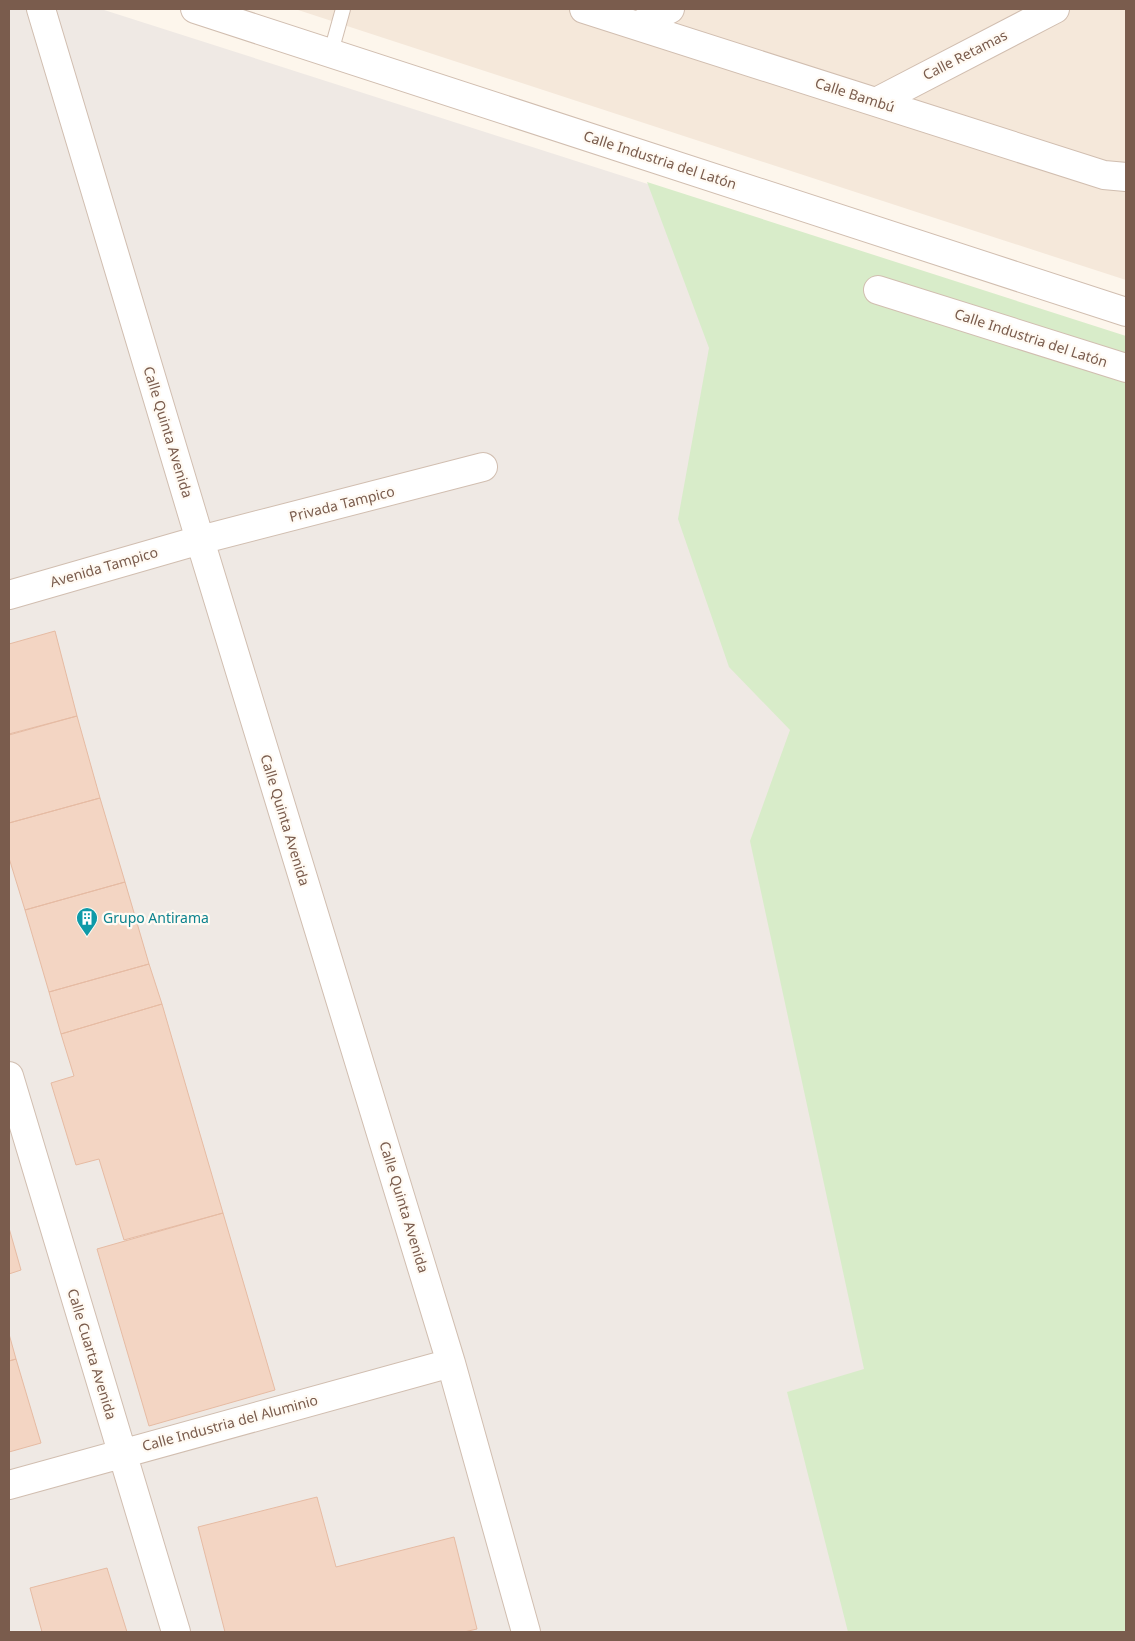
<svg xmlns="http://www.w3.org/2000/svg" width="1135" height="1641" font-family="'Noto Sans',sans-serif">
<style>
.residential{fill:#f5e8da}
.industrial{fill:#efe9e4}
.green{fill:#d8ecc9}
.building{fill:#f3d5c3;stroke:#e6bba3}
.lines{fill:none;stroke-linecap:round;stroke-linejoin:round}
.lane-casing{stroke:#d1beb0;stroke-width:16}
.street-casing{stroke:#d1beb0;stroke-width:30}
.lane{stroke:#fff;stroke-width:14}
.street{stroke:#fff;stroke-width:28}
.labels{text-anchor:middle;stroke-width:4.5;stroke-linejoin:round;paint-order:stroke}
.street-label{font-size:14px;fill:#7a5c4d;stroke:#fffaf3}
.culture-label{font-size:14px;fill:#0d838f;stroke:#fffaf3;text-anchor:start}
</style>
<rect width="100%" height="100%" fill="#fdf6ec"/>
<path class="residential" d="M295 9H1126V280L941 220Z"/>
<path class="industrial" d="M9 9H101L1126 337V1632H9Z"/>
<path class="green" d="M647 182 1126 336V1632H848L787 1392 864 1369 750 841 790 730 729 667 678 519 709 348Z"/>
<path class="building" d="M55 631 77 716 9 734V644Z
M77 716 100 798 9 823V735Z
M100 798 125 882 25 910 9 858V823Z
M125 882 149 964 49 992 25 910Z
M149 964 162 1004 61 1034 49 992Z
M162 1004 223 1213 124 1240 99 1159 76 1165 51 1083 74 1076 61 1034Z
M223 1213 275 1390 149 1426 97 1249Z
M9 1228 21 1270 9 1274Z
M9 1334 16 1359 9 1361Z
M16 1359 41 1443 9 1452V1361Z
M317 1497 336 1567 454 1537 477 1629 464 1632H225L198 1527Z
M107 1568 127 1632H42L30 1588Z"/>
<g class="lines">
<g class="lane-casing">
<path id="lane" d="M331 52 343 9"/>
</g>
<g class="street-casing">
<path id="street" d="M41 9 200 540 451 1363 526 1632
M195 9 1126 312
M584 9 1104 175 1126 177
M637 26 670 9
M876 102 1055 9
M878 290 1126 368
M9 595 200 540 483 467
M9 1076 176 1632
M9 1485 451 1363"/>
</g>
<use href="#lane" class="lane"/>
<use href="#street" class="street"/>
</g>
<defs>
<g id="building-pin" transform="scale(1.125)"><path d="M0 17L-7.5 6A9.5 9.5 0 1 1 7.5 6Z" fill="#0f9aa8" stroke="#fffaf3"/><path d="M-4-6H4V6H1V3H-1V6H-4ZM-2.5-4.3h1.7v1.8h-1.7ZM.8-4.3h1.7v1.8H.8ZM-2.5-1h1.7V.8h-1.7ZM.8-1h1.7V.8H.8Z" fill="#fff"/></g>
</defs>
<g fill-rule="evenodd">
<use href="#building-pin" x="87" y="918"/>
</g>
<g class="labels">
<g class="street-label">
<text transform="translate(965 55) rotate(-27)" y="5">Calle Retamas</text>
<text transform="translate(855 95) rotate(18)" y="5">Calle Bambú</text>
<text transform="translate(660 160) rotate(18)" y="5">Calle Industria del Latón</text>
<text transform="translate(1031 338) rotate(18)" y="5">Calle Industria del Latón</text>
<text transform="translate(168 432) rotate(73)" y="5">Calle Quinta Avenida</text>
<text transform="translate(342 504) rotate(-14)" y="5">Privada Tampico</text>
<text transform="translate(104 567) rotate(-16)" y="5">Avenida Tampico</text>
<text transform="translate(285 820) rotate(73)" y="5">Calle Quinta Avenida</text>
<text transform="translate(404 1207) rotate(73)" y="5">Calle Quinta Avenida</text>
<text transform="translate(92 1354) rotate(73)" y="5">Calle Cuarta Avenida</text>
<text transform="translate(230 1423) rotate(-15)" y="5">Calle Industria del Aluminio</text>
</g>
<g class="culture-label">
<text x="103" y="923">Grupo Antirama</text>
</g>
</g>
<rect width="1135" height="1641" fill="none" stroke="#7a5c4d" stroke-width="20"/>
</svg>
